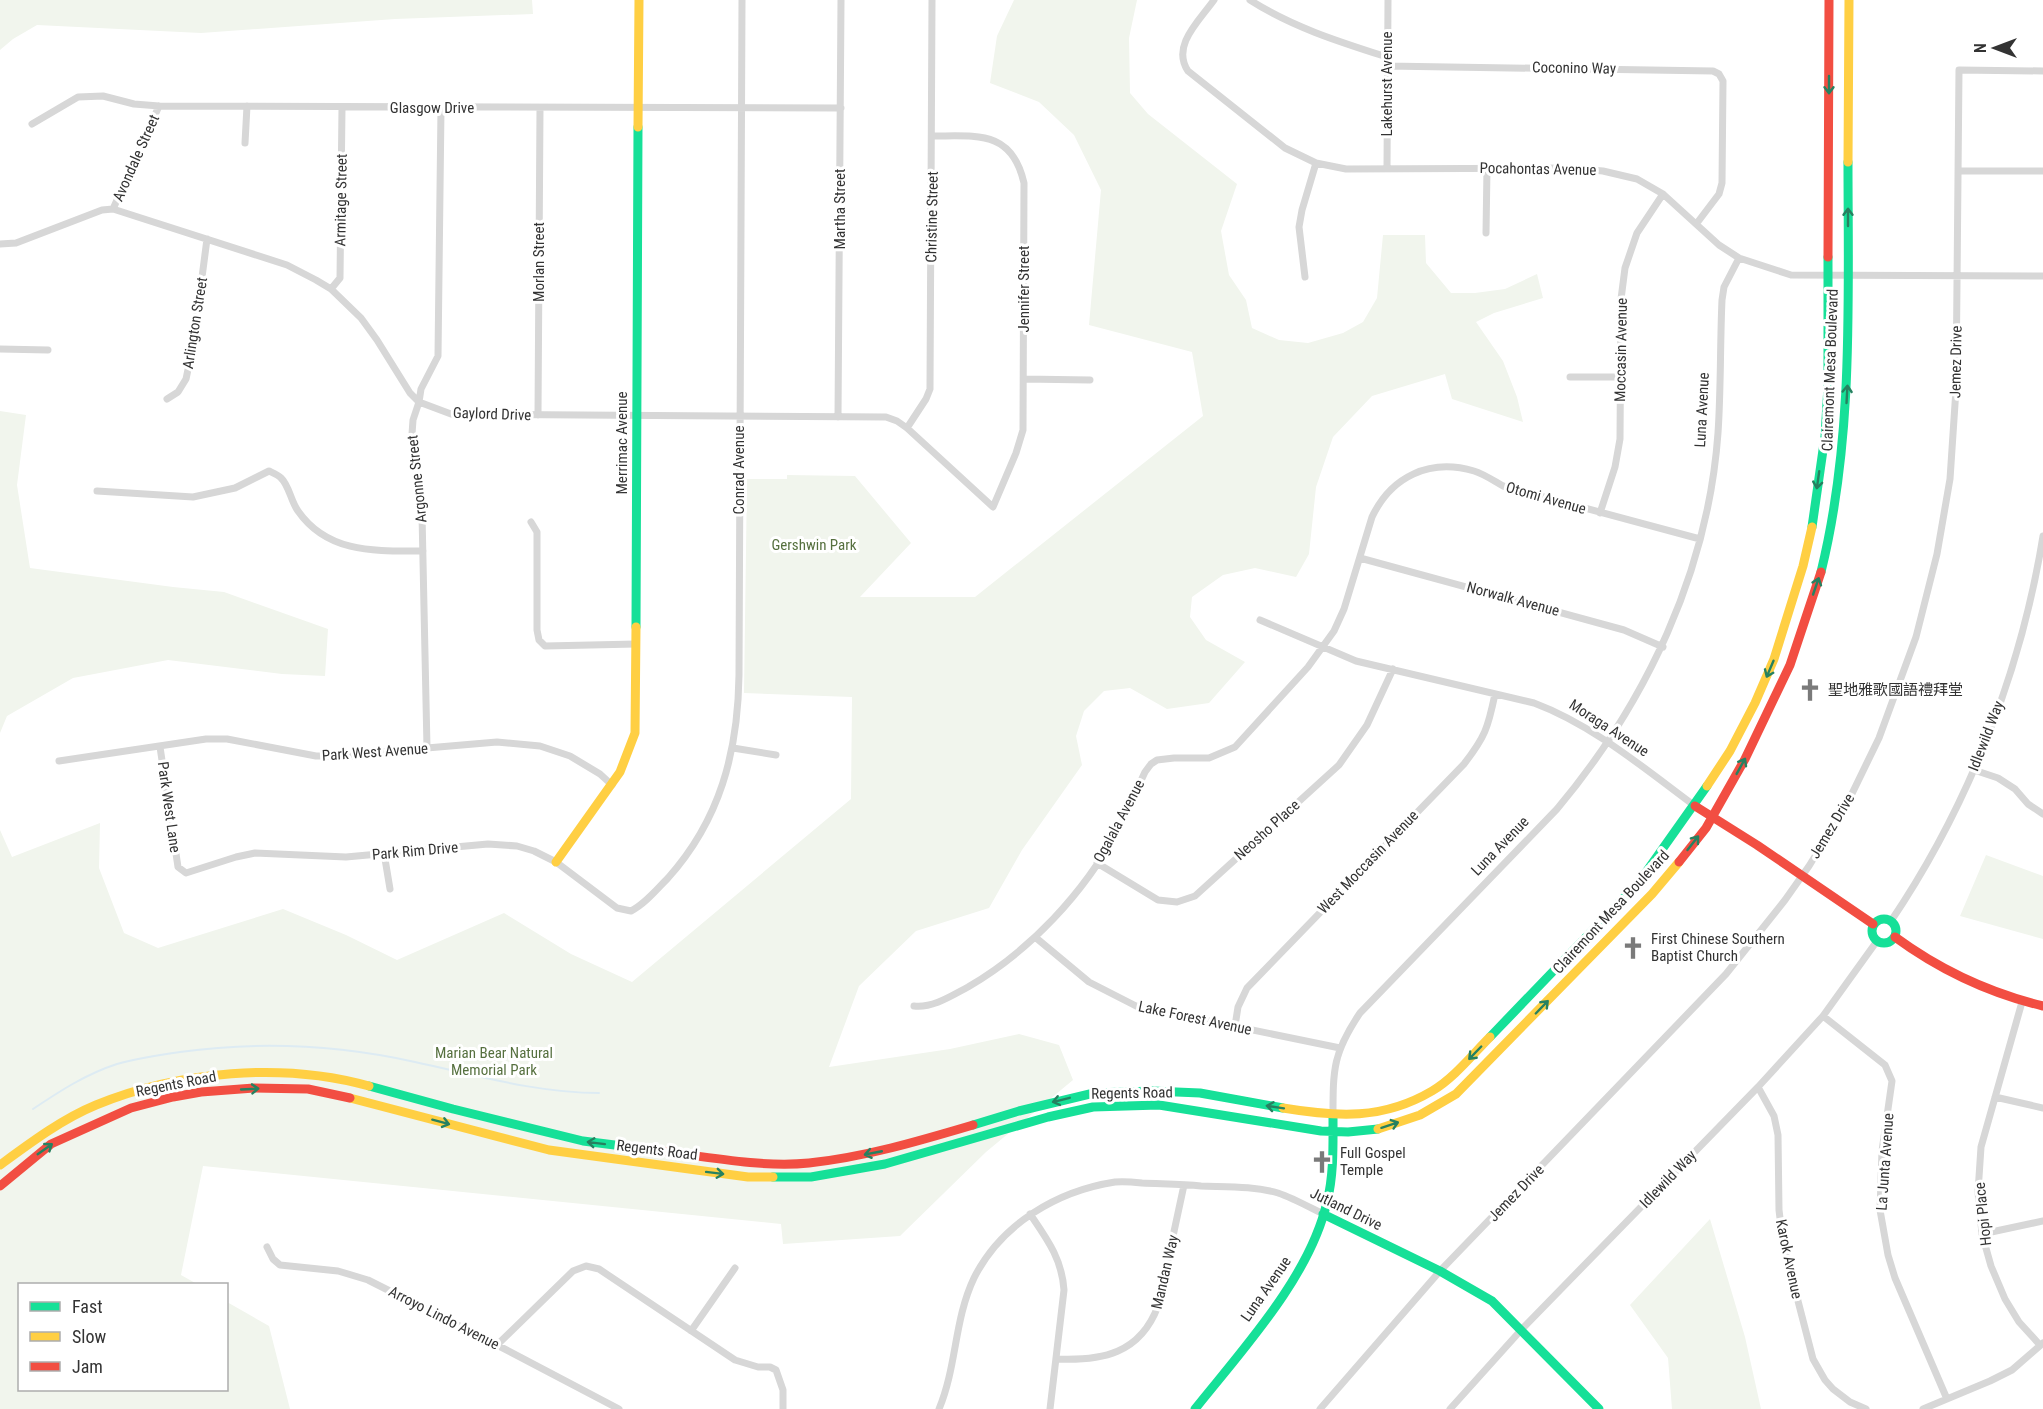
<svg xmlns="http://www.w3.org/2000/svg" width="2043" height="1409" font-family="'Roboto Condensed','Noto Sans SC',sans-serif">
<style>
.green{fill:#f1f5ed}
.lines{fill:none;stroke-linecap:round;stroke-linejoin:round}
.stream{stroke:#ddebf3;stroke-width:2}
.street{stroke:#d7d7d7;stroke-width:7}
.fast{stroke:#16e098;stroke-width:9}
.slow{stroke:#ffcf43;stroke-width:9}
.jam{stroke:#f24e42;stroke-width:9}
.oneway{stroke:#268160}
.labels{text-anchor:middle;stroke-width:6;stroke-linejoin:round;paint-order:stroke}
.street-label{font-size:15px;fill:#333;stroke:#fff}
.park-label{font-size:15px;fill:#56703f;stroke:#fff}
.poi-label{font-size:15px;fill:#333;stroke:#fff;text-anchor:start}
</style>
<rect width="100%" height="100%" fill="#fff"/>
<path class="green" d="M0 0H532L533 14 395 19 201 33 37 25 13 39 0 50Z
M1014 0H1137L1129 38 1130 93 1148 114 1237 184 1221 231 1229 275 1246 300 1252 328 1279 340 1308 343 1343 333 1363 322 1377 298 1383 235H1425L1426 263 1451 293H1475L1505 289 1537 274 1543 298 1494 313 1476 322 1503 361 1517 397 1523 422 1452 399 1445 374 1372 396 1333 437 1316 487 1309 554 1296 577 1255 568 1223 575 1192 597 1190 617 1206 640 1245 662 1209 703 1167 709 1130 688 1104 691 1084 711 1076 736 1082 765 1022 850 989 908 916 931 859 986 829 1067 950 1049 1019 1034 1059 1045 1073 1080 986 1152 900 1236 783 1244 781 1224 203 1166 181 1275 197 1284H20V1390H226L227 1302 269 1326 290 1409H0V830L12 857 100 823 99 868 124 933 158 948 283 909 346 935 397 960 504 913 571 954 632 982 851 799 852 697 744 693 747 479H787V475L855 476 911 543 860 597H975L1203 416 1192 352 1089 325 1101 190 1074 135 1039 102 990 83 997 36Z
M0 411 26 415 17 485 30 568 173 587 224 592 328 629 325 676 282 674 168 660 73 678 7 716 0 733Z
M1986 855 2043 876V939L1960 916Z
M1710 1219 1745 1337 1761 1409H1672L1668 1358 1630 1305Z"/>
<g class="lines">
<path class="stream" d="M33 1109C60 1091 86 1074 117 1064 138 1058 159 1055 180 1052 259 1041 338 1045 415 1062 476 1075 536 1093 599 1093"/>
<path class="street" d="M1214 0C1199 21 1171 46 1188 71L1285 148 1316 163 1346 169 1568 168 1603 171 1637 179 1663 194 1719 245 1739 258 1791 275 2043 276
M1250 0C1292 27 1340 42 1387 57
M1387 66 1713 71 1719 74 1723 81 1722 183 1719 194 1697 223
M32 124 78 97 103 96 134 104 159 106 841 108
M245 143 247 106
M1387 168 1388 0
M1958 171H2043
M113 209 159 106
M1486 233 1487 168
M0 244 16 243 102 210 113 209 287 265 316 280 331 289 361 318 377 340 410 393 419 402 451 414 886 417 897 421 907 428 993 507 1016 453 1023 430 1024 183C1012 130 977 136 933 136
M1305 277 1299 227 1302 210 1316 163
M331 289 340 278 342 108
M0 349 48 350
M1570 377H1621
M1024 379 1090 380
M167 399 178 392 186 379 193 346 207 239
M538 415 540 108
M838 417 841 0
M907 428 926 399 930 389 932 0
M97 491 193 497 235 488 269 471C273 473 278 475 281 478 289 485 291 502 298 511 328 554 376 551 423 551
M1600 513 1615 467 1620 439 1621 299 1625 268 1637 233 1663 194
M531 522 537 532V630L539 640 545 646 636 644
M1360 558 1624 630 1663 647
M1260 620 1356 661 1534 703C1593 725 1645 769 1695 806
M160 747 178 867 186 873 236 857 255 853 346 857 488 844 517 846 534 851 556 862 617 908 631 911C645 904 657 889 668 878 720 820 738 752 739 675L742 0
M427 748 422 514 412 434 413 420 419 402 421 389 438 356 441 108
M733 748 776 755
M59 761 206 739H227L316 756H358L380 752 497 742 540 746 570 756 600 774 612 785
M1974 770 1998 778 2015 789 2028 804 2043 814
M384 853 390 889
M1097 863 1158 900 1177 902 1195 896 1339 765 1367 725 1393 669
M1891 921C1968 807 2021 672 2043 536
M1035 937 1089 982 1136 1006 1340 1048
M2022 1002 1981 1147 1978 1192 1982 1234 1991 1266 2005 1299 2019 1322 2040 1345
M914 1006C933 1008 951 996 968 987 1030 951 1084 893 1118 830 1128 811 1136 791 1145 772L1151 764 1157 760 1174 758H1209L1235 747 1308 667 1334 631 1344 609 1372 517C1391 477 1429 458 1474 471 1484 474 1494 481 1503 486L1700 539
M1823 1016 1885 1065 1892 1081 1882 1151 1880 1210 1888 1255 1895 1278 1947 1399
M1235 1026 1238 1007 1247 988 1464 764C1485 737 1488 728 1495 694
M1758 1087 1774 1116 1778 1135 1779 1210 1783 1243 1813 1359 1825 1380 1833 1389 1850 1402 1866 1409
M1995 1097 2043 1108
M1333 1116C1333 1069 1333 1053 1360 1013L1557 809C1646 703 1708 572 1718 433 1721 389 1720 344 1722 300L1724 287 1739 258
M1030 1214C1047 1239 1062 1259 1064 1290L1050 1409
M1982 1234 2043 1221
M267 1247 273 1259 280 1265 338 1271 368 1280 497 1345 619 1409
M691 1331 735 1268
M497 1345 573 1271 586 1266 599 1269 735 1360 758 1367H770L776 1370 783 1390V1409
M1056 1359C1102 1361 1140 1354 1158 1306L1184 1185
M939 1409C957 1366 954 1320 974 1278 1001 1224 1057 1191 1115 1182 1124 1181 1133 1182 1142 1183 1162 1184 1182 1184 1201 1186 1226 1187 1254 1186 1278 1193 1293 1198 1309 1207 1323 1214
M1320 1409 1440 1271 1726 974 1785 900 1809 866 1846 806 1879 738 1916 637 1937 554 1950 479 1956 389 1959 70 2043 71
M1450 1409 1522 1329 1758 1087 1823 1016 1877 941
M1923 1409 1990 1381 2012 1370 2043 1343"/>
<path class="fast" d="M1812 527 1825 436 1828 386V257
M1821 572C1854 438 1848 299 1848 162
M636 627 638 127
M1872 931a12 12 0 1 1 24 0a12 12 0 1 1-24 0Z
M1490 1037 1639 882 1707 786
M369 1086 453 1109 583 1141 654 1150
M973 1125 1019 1111 1094 1093 1153 1091 1200 1093 1283 1108
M773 1177H811L885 1164 1048 1117 1093 1107 1159 1105 1321 1131 1348 1132 1378 1129
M1323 1214 1440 1271 1492 1301 1599 1409
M1195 1409C1242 1350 1310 1277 1327 1202 1334 1174 1333 1145 1333 1116"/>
<path class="slow" d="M638 127 639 0
M1848 162 1849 0
M1707 786 1730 751 1755 703 1774 659 1803 566 1812 527
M556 862 620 772 635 733 636 627
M350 1098 549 1150 748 1177H773
M1283 1108C1337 1117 1383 1120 1432 1091 1454 1078 1472 1055 1490 1037
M1378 1129 1420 1115 1456 1094 1652 894 1679 862
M0 1165C30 1143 62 1119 96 1105 179 1071 283 1062 369 1086"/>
<path class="jam" d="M1828 257 1829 0
M1695 806 1757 845 1873 924
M1679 862 1706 828 1745 759 1790 665 1821 572
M1895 937C1940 970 1989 993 2043 1006
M654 1150C703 1156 760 1168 809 1163 865 1157 919 1141 973 1125
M0 1186 51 1144 131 1108 173 1097 201 1092 254 1088 308 1089 350 1098"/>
</g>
<defs><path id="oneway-shaft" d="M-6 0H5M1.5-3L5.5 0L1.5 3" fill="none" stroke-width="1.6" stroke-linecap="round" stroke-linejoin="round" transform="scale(1.5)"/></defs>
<g class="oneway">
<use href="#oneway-shaft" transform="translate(1829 85) rotate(90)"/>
<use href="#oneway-shaft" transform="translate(1848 217) rotate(-90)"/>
<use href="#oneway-shaft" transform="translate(1847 394) rotate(-87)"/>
<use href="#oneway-shaft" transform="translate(1818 480) rotate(98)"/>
<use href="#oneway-shaft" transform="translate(1816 586) rotate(-71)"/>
<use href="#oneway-shaft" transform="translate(1770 669) rotate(113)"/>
<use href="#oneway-shaft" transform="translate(1741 766) rotate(-61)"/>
<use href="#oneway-shaft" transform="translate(1693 843) rotate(-52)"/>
<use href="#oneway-shaft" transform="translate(1542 1007) rotate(-46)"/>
<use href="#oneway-shaft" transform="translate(1475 1053) rotate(134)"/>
<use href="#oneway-shaft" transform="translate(250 1089) rotate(-3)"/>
<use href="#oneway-shaft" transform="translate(1061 1100) rotate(166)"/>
<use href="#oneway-shaft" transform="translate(1275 1107) rotate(-171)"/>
<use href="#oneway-shaft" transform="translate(441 1122) rotate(15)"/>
<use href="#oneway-shaft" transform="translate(1390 1125) rotate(-18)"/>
<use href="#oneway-shaft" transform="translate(596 1143) rotate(-173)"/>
<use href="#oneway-shaft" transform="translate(45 1149) rotate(-35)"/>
<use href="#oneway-shaft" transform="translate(873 1153) rotate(169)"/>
<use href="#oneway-shaft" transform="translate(715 1173) rotate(7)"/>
</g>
<defs>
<g id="church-bare" transform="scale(1.8)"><path d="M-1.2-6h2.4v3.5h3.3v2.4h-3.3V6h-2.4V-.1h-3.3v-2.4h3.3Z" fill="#7a7a7a" stroke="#fff" stroke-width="2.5" paint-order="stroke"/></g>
</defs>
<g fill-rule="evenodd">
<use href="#church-bare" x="1810" y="690"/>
<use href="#church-bare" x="1633" y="948"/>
<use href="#church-bare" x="1322" y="1162"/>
</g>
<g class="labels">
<g class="street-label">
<text transform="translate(1574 68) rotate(1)" y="5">Coconino Way</text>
<text transform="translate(1387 84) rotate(-90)" y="5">Lakehurst Avenue</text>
<text x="432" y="113">Glasgow Drive</text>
<text transform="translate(136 158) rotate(-66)" y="5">Avondale Street</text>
<text transform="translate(1538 169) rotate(1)" y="5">Pocahontas Avenue</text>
<text transform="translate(341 200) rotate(-89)" y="5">Armitage Street</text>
<text transform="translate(840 209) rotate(-90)" y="5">Martha Street</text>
<text transform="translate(932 217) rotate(-89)" y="5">Christine Street</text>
<text transform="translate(539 262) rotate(-90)" y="5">Morlan Street</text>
<text transform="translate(1024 289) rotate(-90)" y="5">Jennifer Street</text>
<text transform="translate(195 323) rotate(-81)" y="5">Arlington Street</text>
<text transform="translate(1621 350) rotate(-89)" y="5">Moccasin Avenue</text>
<text transform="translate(1956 362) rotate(-89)" y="5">Jemez Drive</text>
<text transform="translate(1830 370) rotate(-88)" y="5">Clairemont Mesa Boulevard</text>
<text transform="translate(1702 410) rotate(-87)" y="5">Luna Avenue</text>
<text transform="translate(492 414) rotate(2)" y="5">Gaylord Drive</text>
<text transform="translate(622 443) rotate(-90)" y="5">Merrimac Avenue</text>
<text transform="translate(739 470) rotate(-90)" y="5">Conrad Avenue</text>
<text transform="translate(417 479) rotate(-96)" y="5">Argonne Street</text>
<text transform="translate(1546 498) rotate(16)" y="5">Otomi Avenue</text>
<text transform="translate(1513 599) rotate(15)" y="5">Norwalk Avenue</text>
<text transform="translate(1609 728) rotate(33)" y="5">Moraga Avenue</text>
<text transform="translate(1986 736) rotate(-69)" y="5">Idlewild Way</text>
<text transform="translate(375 752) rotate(-4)" y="5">Park West Avenue</text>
<text transform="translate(169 807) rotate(82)" y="5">Park West Lane</text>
<text transform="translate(1119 821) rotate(-62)" y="5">Ogalala Avenue</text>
<text transform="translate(1832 826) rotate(-59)" y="5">Jemez Drive</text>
<text transform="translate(1267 830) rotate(-42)" y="5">Neosho Place</text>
<text transform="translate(1500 846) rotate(-46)" y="5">Luna Avenue</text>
<text transform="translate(415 851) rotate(-5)" y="5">Park Rim Drive</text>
<text transform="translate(1368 862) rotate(-46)" y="5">West Moccasin Avenue</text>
<text transform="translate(1611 912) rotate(-47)" y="5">Clairemont Mesa Boulevard</text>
<text transform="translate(1195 1018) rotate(12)" y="5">Lake Forest Avenue</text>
<text transform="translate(176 1084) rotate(-11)" y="5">Regents Road</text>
<text transform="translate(1132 1093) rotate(-1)" y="5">Regents Road</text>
<text transform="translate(657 1150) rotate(7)" y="5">Regents Road</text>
<text transform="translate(1885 1162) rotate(-86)" y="5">La Junta Avenue</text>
<text transform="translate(1668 1179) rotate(-46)" y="5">Idlewild Way</text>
<text transform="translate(1516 1193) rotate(-46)" y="5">Jemez Drive</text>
<text transform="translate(1346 1209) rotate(26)" y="5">Jutland Drive</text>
<text transform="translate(1983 1214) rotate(-96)" y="5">Hopi Place</text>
<text transform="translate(1789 1259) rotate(78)" y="5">Karok Avenue</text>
<text transform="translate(1165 1272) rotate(-77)" y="5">Mandan Way</text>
<text transform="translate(1266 1289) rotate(-55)" y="5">Luna Avenue</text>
<text transform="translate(444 1318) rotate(27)" y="5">Arroyo Lindo Avenue</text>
</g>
<g class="park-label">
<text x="814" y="550">Gershwin Park</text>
<text x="494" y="1058">Marian Bear Natural<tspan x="494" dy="17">Memorial Park</tspan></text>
</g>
<g class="poi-label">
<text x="1828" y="695">聖地雅歌國語禮拜堂</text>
<text x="1651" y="944">First Chinese Southern<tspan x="1651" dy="17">Baptist Church</tspan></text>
<text x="1340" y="1158">Full Gospel<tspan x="1340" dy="17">Temple</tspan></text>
</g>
</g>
<rect x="18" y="1283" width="210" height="108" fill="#ffffff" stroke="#adadad" stroke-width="1.5"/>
<rect x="30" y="1302" width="30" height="9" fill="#16e098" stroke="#adadad" stroke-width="1.5"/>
<text x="72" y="1313" font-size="18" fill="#333333">Fast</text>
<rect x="30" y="1332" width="30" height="9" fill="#ffcf43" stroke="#adadad" stroke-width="1.5"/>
<text x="72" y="1343" font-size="18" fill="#333333">Slow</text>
<rect x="30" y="1362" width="30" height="9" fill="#f24e42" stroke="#adadad" stroke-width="1.5"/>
<text x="72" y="1373" font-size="18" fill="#333333">Jam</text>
<g transform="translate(1995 48) rotate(270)" stroke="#ffffff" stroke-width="4.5" paint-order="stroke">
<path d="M0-4.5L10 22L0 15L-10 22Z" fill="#333333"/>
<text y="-9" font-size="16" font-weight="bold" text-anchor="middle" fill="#333333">N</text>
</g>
</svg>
